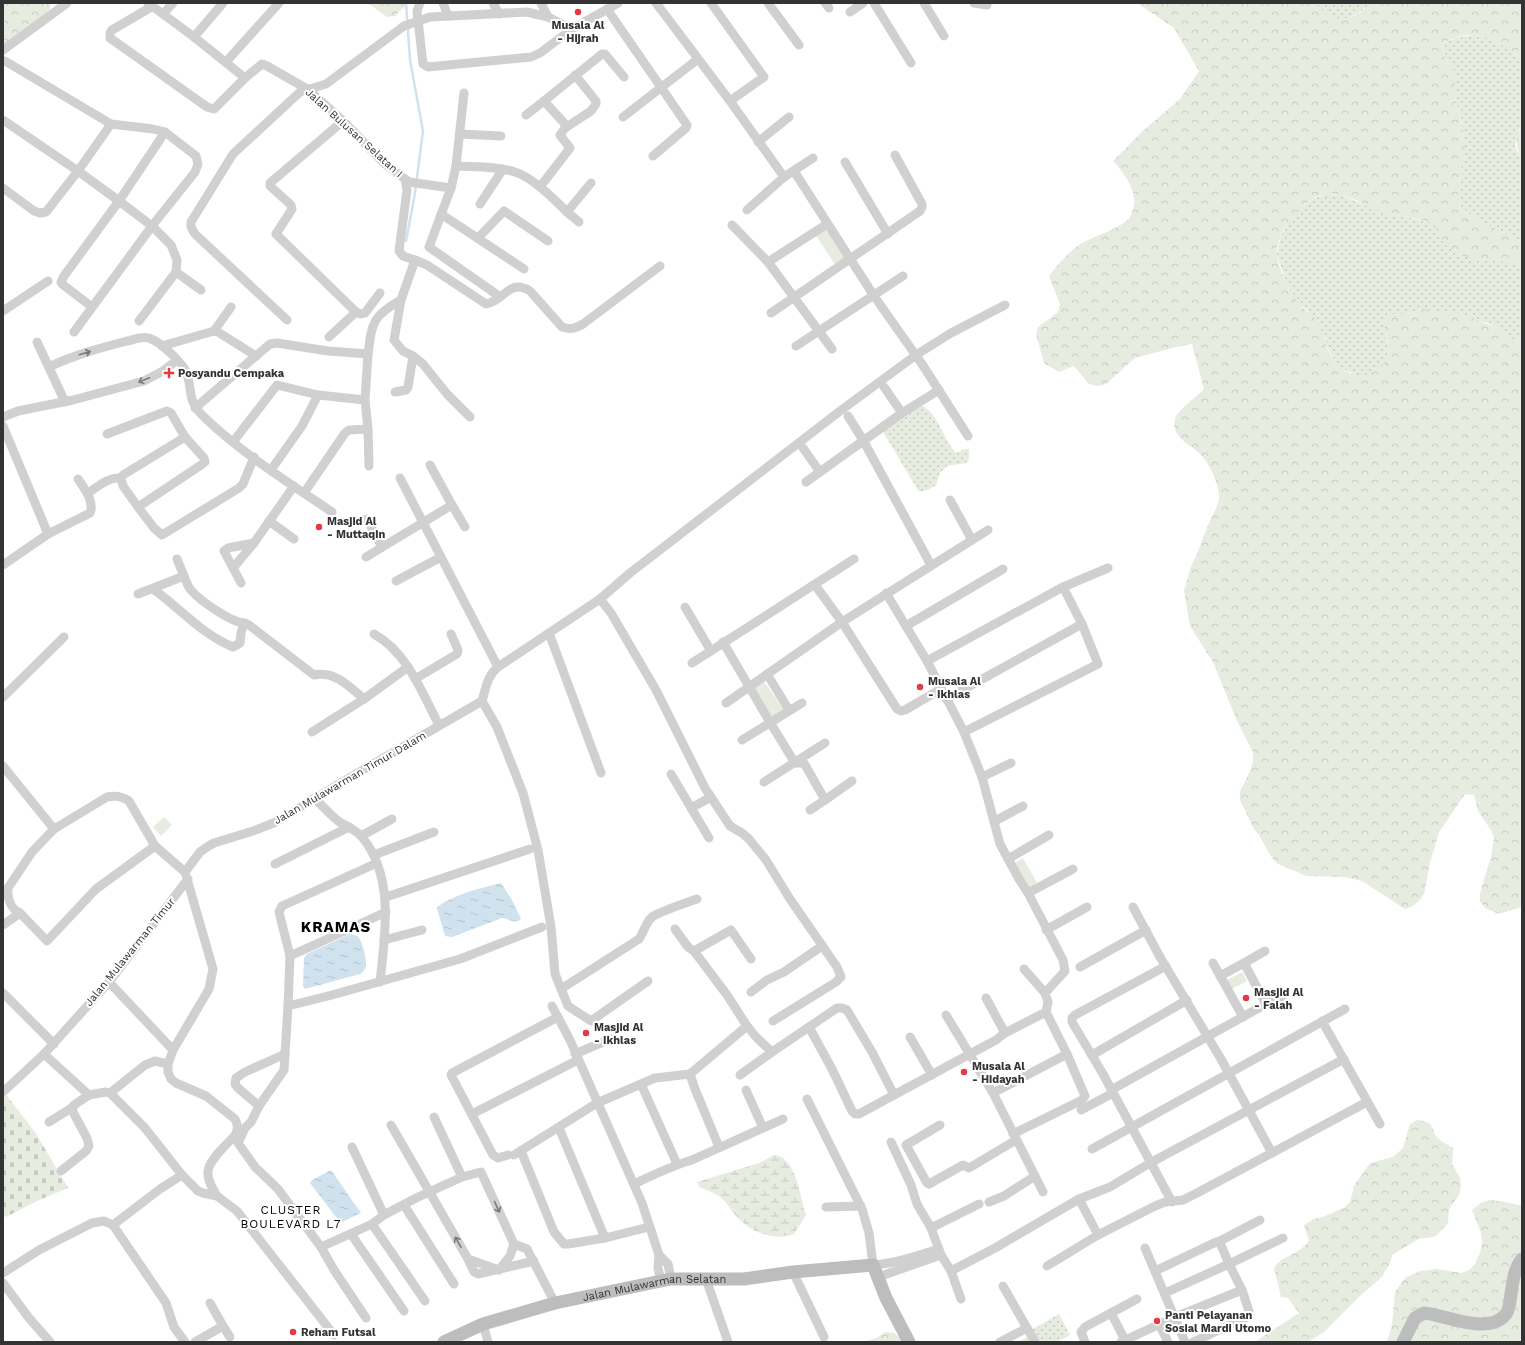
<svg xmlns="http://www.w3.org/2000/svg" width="1525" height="1345" viewBox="0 0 1525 1345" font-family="'Work Sans',sans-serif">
<defs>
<pattern id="grass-dots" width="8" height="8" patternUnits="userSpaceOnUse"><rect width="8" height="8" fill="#e6ecdf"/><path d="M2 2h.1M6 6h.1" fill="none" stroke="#c6cbc0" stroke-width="1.8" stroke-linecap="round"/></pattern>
<pattern id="forest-crowns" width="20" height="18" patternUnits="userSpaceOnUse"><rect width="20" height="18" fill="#e6ecdf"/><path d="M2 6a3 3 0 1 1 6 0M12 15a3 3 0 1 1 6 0" fill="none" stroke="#c6cbc0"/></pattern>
<pattern id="wetland-marsh" width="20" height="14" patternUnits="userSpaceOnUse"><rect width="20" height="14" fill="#e6ecdf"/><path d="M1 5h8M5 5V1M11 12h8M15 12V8" fill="none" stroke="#c6cbc0"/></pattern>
<pattern id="cemetery-stones" width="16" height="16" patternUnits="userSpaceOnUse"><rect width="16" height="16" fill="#e6ecdf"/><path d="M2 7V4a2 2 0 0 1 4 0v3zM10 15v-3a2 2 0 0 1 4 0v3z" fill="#c6cbc0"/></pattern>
<pattern id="water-ripples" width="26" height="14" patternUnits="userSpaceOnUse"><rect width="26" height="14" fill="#cfe2ee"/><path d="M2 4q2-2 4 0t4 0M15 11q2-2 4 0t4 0" fill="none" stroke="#b2c2cd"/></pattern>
</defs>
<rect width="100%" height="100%" fill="#fff"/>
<g fill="url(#grass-dots)">
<path d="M1315,3H1371C1351,21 1334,27 1315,3Z"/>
<path d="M1475,35C1493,36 1508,49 1522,59V126L1519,130L1515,146L1522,161V242L1482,222L1460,208L1458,187L1463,170L1465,152V144L1461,119L1455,96V72L1445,59L1443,43L1458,37Z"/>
<polygon points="1325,194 1341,195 1387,214 1403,216 1434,223 1446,245 1475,259 1492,258 1508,263 1522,263 1522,341 1516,340 1501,329 1485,322 1423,309 1407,314 1389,314 1386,337 1388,345 1387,361 1374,373 1366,376 1356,375 1341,368 1335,361 1327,347 1325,338 1308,310 1301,306 1295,299 1286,283 1277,255 1280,238 1288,223 1298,210 1311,200"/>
<path d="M921,405C940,415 942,438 956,453L965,449H969V459L966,463L947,466L940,473L936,485L930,489L919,492L882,430Z"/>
<polygon points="1059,1314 1070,1335 1057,1342 1018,1342 1029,1337 1028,1332"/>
</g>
<g fill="url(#forest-crowns)">
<polygon points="3,3 51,3 50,9 42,17 3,46"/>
<polygon points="365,3 408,3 395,16 387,17 372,6"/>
<path d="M1137,3H1315C1332,24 1354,23 1370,3H1522V59C1496,40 1475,25 1443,43L1445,59L1455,72V96L1461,119L1465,144V152L1463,170L1458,187L1460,208L1482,222L1522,242V263H1508L1492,258L1475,259L1458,255L1446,245L1433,223C1424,221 1414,218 1404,216C1398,215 1392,215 1386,214C1367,208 1347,191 1326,194C1312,196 1300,208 1292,218C1284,228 1276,242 1277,254C1277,267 1292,297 1301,306C1307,311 1314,316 1318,323C1321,328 1324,334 1325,340C1326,343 1326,346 1327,348C1340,376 1365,386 1386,361L1388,345L1384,321L1389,314H1407L1423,309L1461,314L1501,329L1516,340L1522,341V907L1499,914L1485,908L1480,901V893L1491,857L1494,838L1491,830L1478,811L1474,795L1465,794L1439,832L1430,863L1424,894L1420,900L1413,906L1405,909L1362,881L1345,877L1307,876L1278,864L1272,858L1259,835L1254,829L1240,800V792L1251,769L1253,761V752L1237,721L1213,662L1190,626L1184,591L1191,566L1198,552C1201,543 1204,534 1208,526C1211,517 1220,505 1219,495C1219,485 1209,463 1202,456C1193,445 1170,438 1175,419C1177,410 1197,397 1204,389L1192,344L1176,347L1135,358L1106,384L1098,386L1089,384L1074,366L1059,372L1044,363L1036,334L1038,327L1058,312L1060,304L1049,276C1059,263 1070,250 1084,242C1098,235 1115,230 1128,220C1130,218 1131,215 1132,212C1140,194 1125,174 1113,161L1145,129L1180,99L1199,71L1174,28Z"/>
<path d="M1522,126V161C1517,149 1513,138 1522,126Z"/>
<path d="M1417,1120C1438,1122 1428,1129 1439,1139C1443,1143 1449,1145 1453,1148L1452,1164L1460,1178L1461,1186L1459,1195L1449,1209L1448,1223L1437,1235L1429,1238H1420L1392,1255L1390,1263L1382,1277L1361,1295L1324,1332L1308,1342H1255L1299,1313L1288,1298L1281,1297L1274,1268C1283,1254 1301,1255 1309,1240L1304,1225L1314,1219L1323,1217L1345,1207L1350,1202L1354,1186L1370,1163L1393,1157L1403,1148L1410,1124Z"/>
<polygon points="1490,1200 1506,1202 1522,1206 1522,1342 1387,1342 1392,1325 1395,1292 1405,1278 1420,1271 1437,1269 1461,1273 1469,1270 1475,1264 1481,1250 1482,1241 1481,1233 1472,1210 1482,1202"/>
<polygon points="886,1332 894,1333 905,1342 863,1342 876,1338"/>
</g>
<path fill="url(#wetland-marsh)" d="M774,1155C797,1157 800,1198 806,1215L794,1234C774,1241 752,1233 737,1217C731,1211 728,1203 721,1198C715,1192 706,1190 699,1187L697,1182L759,1163Z"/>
<polygon fill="url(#cemetery-stones)" points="6,1095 35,1132 68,1188 37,1201 6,1217 3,1214 3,1097"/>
<g fill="#e6ecdf">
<polygon points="827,226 848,258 836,266 815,234"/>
<polygon points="763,680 784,710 773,718 752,688"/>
<polygon points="164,817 172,825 161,836 153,827"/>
<polygon points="1023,858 1037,883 1028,888 1014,863"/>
<polygon points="1242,972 1247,981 1232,989 1227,980"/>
</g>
<g fill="url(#water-ripples)">
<path d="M501,883L512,900L521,919C514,925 509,918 502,918L452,937L445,936L438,912L437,908C446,897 487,886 501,883Z"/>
<path d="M350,934C352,935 355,935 357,936C362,939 367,960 366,966C365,970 363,972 360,974L305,989L303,986L304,958L307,954Z"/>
<polygon points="331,1170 361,1213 342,1222 336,1217 310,1183 312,1180"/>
</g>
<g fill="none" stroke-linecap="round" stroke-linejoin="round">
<polyline stroke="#cfe2ee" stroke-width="2.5" points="406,241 415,193 423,131 410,60 406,3"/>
<g stroke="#d0d0d0" stroke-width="9">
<path d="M148,3L194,37L245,78L262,64L267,66L309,90L343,121L385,164L409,182L451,188L456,166C475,167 497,166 515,172C532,177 554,199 567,212L591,183"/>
<polyline points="420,3 417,11 423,64 428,67 531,57 540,53 572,29"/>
<polyline points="443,3 448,16"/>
<polyline points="493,3 499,14"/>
<polyline points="541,3 548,17"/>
<polyline points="656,3 730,101 784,177"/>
<polyline points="711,3 764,77 730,101"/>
<polyline points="768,3 799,45"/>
<polyline points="825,3 829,8"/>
<polyline points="874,3 911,63"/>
<polyline points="924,3 944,36"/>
<polyline points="974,3 987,5"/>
<polyline points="153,6 112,30 110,33 110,38 207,107 214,109 245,78"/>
<polyline points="607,9 687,125 686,128 653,156"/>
<polyline points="850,12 863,3"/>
<polyline points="163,14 173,3"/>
<polyline points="194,37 223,3"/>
<polyline points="3,50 67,3"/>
<polyline points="5,61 111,124 153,129 165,132 196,156 198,164 195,172 152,226 74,332"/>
<polyline points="226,62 279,3"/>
<polyline points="544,101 602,54 605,54 624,77"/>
<polyline points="526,115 544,101 565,124 565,128 560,135 570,148 540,187"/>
<polyline points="623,117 698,59"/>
<polyline points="3,120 78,171 119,201 152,226 171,245 177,260 176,272 139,321"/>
<polyline points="343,121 270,183 270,186 291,205 292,209 276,234 356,312 361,314 365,313 380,293"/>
<polyline points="565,128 591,111 596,104 596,101 575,75"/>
<polyline points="460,134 501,136"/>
<polyline points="758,142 789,117"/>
<polyline points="845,162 888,234"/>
<polyline points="456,166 464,93"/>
<polyline points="794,171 874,296 922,364 968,436"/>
<polyline points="405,179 407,190 399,251 403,256 415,260 401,300 394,340 403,351 413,356 423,364 447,394 470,417"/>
<polyline points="3,188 34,211 40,213 46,212 78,171 111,124"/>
<polyline points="451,188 429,247 496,294"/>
<polyline points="480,204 503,169"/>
<polyline points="747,210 784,177 813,158"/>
<polyline points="567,212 579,222"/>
<polyline points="441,214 524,269"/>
<polyline points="732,225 768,262 832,349"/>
<polyline points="478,238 504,211 548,241"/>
<path d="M415,260L427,265L486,304C505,301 508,278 530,291L562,327C571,330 576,328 583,324L660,266"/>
<polyline points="768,262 827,224"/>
<polyline points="176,272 201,290"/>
<polyline points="92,307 62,284 61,282 64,276 119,201 165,132"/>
<polyline points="3,311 48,281"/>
<polyline points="771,313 920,211 922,207 922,204 895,155"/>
<polyline points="287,320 195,234 191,227 191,222 233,154 300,92 326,84 404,26 430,17 527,12 548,17 572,29 618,3"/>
<polyline points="214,331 231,307"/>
<polyline points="329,337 356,312"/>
<polyline points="37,342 65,402"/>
<polyline points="162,346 214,331 218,332 256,356"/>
<polyline points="796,346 903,276"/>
<path d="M49,367C74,355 100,348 127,341C133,340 142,336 148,338C159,340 184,364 187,374C193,394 187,401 205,418C243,454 289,483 332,512"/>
<polyline points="884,387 902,413"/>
<polyline points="395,392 406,390 408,387 413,356"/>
<polyline points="318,395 365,400"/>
<path d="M195,408L270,344L277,343L328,351L368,354C372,323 372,316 401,300"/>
<polyline points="848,416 863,440 931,565"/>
<polyline points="3,417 18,411 73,400 144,381 163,371 177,360"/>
<polyline points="3,426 48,534"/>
<polyline points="368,429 369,466"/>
<polyline points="107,434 167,411 171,413 185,437 204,458 205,462 201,465 138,507 154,528 162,535 239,488 243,484 254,457"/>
<polyline points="233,442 277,385 318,395 302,426 271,470"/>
<polyline points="803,448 820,472"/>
<polyline points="400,478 498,667"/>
<polyline points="806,482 902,413 939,390"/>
<path d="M88,493C99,486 108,477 121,478"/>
<polyline points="304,493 345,433 349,430 368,429 365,400 368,354"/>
<polyline points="950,500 972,540"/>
<polyline points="452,505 465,527"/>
<polyline points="138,507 123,486 121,478 123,475 185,437"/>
<polyline points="367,519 382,547"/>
<polyline points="269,521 294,539"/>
<polyline points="366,557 452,505 430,465"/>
<polyline points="177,559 184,576"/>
<path d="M3,565L48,534L90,513C95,502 84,488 78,479"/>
<polyline points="233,568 254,543 294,486"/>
<polyline points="396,581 441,557"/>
<polyline points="241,583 224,551 228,548 254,543"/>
<polyline points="815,585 842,622 897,709 901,711 905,710 941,689"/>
<path d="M153,589C180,608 201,634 233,647L240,643L241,633L244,623L249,625L314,675C335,671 349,686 364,699L408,667"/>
<path d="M138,594L184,576C186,581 188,587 191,590C200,601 231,622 244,623"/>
<polyline points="600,599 611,613 656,690 705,788 730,826 742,833 749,839 766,860 790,899 837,967 841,977 836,982 773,1021"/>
<polyline points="685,607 711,651"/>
<polyline points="906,626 1003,569"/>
<polyline points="549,633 601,773"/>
<path d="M374,634C408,653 422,693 439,725"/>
<polyline points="723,642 768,719 795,763 804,763 825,800 852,781"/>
<polyline points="927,661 1063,587 1108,568"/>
<polyline points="692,663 854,559"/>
<polyline points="767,674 789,710"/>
<polyline points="415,679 457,654 458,650 451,634"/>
<polyline points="3,697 64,637"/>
<polyline points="946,699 1082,624"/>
<polyline points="726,703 842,622 988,530"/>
<polyline points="312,732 364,699"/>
<polyline points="964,732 1098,664 1082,624 1063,587"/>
<polyline points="742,740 802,703"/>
<polyline points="3,766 54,829"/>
<polyline points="671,774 709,838"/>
<polyline points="982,777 1011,763"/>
<polyline points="764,782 825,743"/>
<path d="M314,798C322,805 329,814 337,820C344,826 356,829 362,837C395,877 385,935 380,982"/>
<polyline points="691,808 711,797"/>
<polyline points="810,810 825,800"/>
<polyline points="995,821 1023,806"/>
<polyline points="361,836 392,819"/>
<path d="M155,846L96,889L47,941L20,913C10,909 7,897 8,888L32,852L54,829L107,797C116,795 122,796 129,801L155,846L185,872"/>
<polyline points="374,855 434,832"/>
<polyline points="1008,859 1049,835"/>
<polyline points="275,864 349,827"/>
<polyline points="1028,893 1073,869"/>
<polyline points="386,897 530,849"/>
<polyline points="1133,907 1160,957 1221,1059 1272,1153"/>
<polyline points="3,925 20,913"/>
<polyline points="675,929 688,947 694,951"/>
<polyline points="1046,930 1087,907"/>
<polyline points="384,940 422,930"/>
<polyline points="290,956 279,912 282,906 377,863"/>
<polyline points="751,959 731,930 694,951 727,995 747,1026 756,1037 772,1052 837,1008 842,1008 847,1010 872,1052 894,1095 996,1040 1005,1033 1046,1012 1048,1002 1045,993 1065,971 1063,960 1028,893 1019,879 1000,844 982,777 964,732 927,661 886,593"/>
<polyline points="1213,963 1243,1017"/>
<polyline points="1244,963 1265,951"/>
<polyline points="1166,966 1075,1015 1072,1018 1072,1022 1103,1074 1172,1202"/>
<polyline points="1080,967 1146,930"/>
<polyline points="1024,969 1045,993"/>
<path d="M648,981L591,1021L568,1006L555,974L551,927L538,850L523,793L497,727L482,701C486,688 487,676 498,667L600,599L630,573L840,411L916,355L951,333L1005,305"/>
<polyline points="109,982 173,1050"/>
<path d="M561,989L639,939C644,932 646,922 652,917C661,911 686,903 697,899"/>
<polyline points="751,992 767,980 784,972 822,946"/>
<polyline points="3,993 54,1044"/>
<polyline points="986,998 1005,1033"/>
<polyline points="1266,1004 1283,996"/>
<polyline points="288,1006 290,956 386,912"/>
<polyline points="552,1006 570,1040 642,1203 659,1255 658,1268 661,1281"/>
<polyline points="946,1015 993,1093 1035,1176 1004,1196 989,1202"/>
<polyline points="1322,1021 1380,1124"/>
<polyline points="809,1027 832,1069 852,1111 855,1114 859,1114 894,1095"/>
<polyline points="910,1037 932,1075"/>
<polyline points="44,1054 89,1095 106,1092 110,1093 145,1128 182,1175 160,1189 113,1225"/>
<polyline points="575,1054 610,1039"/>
<polyline points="1092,1055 1187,1000"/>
<polyline points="690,1074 695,1089 719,1147"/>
<polyline points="740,1075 772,1052"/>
<polyline points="641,1084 677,1164"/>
<polyline points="746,1090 763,1128"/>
<polyline points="1111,1090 1266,1004 1244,963 1220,976"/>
<polyline points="3,1092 44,1054 109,982 188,879"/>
<polyline points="110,1093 145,1065 155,1061 168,1064"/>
<polyline points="993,1093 1067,1054"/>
<path d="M807,1099L862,1209L869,1233L873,1265C896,1263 917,1256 939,1249"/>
<polyline points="259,1106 238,1088 235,1084 236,1078 245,1072 285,1054"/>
<polyline points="1081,1110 1113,1093"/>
<polyline points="472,1114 578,1060"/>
<polyline points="434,1117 462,1177"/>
<polyline points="49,1122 73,1107"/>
<polyline points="391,1125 468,1259 499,1270"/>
<polyline points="940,1125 906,1145 927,1183 929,1184 963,1165 969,1168 1016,1140"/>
<polyline points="559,1128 605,1238"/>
<polyline points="1013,1134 1082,1100 1085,1096 1067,1054 1046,1012"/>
<polyline points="891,1142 911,1185 917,1204 931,1228 941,1255 951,1271 995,1248 1079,1199 1110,1187 1150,1163 1344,1059"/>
<polyline points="352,1147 384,1215"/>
<polyline points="1092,1149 1345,1009"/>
<polyline points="521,1151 554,1232 564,1244 568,1244 605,1238 649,1227"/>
<polyline points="508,1155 498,1158 493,1155 451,1075 452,1073 558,1017"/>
<polyline points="514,1155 597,1103 655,1078 690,1074 747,1026"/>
<polyline points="61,1171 86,1151 89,1146 87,1138 72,1110 74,1105 89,1095"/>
<polyline points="182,1175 198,1191 203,1193 217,1196 237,1211 334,1335"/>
<polyline points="1035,1176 1043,1192"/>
<path d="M634,1184C653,1175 671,1166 692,1160L783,1119"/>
<path d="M217,1196C213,1189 207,1180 208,1172C208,1160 228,1144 236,1134C238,1128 238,1125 235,1119L206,1096L176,1083L171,1079L168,1072V1064L173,1050L209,989L213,969L185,872L200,852L207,847L214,843L253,831L276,822L337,785L482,701"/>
<polyline points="1079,1199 1098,1235"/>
<polyline points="404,1205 454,1284"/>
<polyline points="826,1207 861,1206"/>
<polyline points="372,1224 425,1301"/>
<polyline points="113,1225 166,1303 174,1327 185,1342"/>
<polyline points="931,1228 979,1204"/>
<polyline points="351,1234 404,1311"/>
<polyline points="1218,1242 1260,1220"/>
<polyline points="514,1244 527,1249 555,1303"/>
<polyline points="321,1247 372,1224 384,1215 416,1198 462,1177 481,1172 514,1244 510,1256 499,1270"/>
<polyline points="1145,1248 1185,1342"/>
<polyline points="659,1255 668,1264 671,1279"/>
<polyline points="468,1259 474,1272 478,1274 534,1261"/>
<polyline points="1047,1266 1098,1235 1155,1206 1165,1202 1183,1200 1197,1193 1367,1102"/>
<polyline points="951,1271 961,1299"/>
<polyline points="1155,1271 1216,1242 1218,1242 1221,1245 1229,1264 1283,1238"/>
<polyline points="793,1272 824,1337"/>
<polyline points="3,1273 39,1250 92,1223 104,1221 113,1225"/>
<polyline points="878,1277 941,1255"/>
<polyline points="706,1279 728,1342"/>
<polyline points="3,1283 29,1318 50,1342"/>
<polyline points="1003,1286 1035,1342"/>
<polyline points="1111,1313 1125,1340"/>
<polyline points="366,1318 334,1270 321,1247 278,1189 255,1167 238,1143 245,1128 251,1122 259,1106 284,1070 288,1006 332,995 460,959 542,927"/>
<polyline points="483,1324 488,1342"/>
<polyline points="1159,1324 1168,1342"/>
<polyline points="223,1326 230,1337"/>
<polyline points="195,1342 223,1326 210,1303"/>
<polyline points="1000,1342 1027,1328"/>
<polyline points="1085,1342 1081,1332 1085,1327 1137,1299"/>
<polyline points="1121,1342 1175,1317 1242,1290 1229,1264 1165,1293"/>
<polyline points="1193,1342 1247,1317 1249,1311 1242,1290"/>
</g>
<g stroke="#bdbdbd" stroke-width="13">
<path id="s1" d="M444,1342L483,1324L555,1303L661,1281L671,1279H744L793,1272L873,1265L886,1298L909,1342"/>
<path d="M1403,1342L1415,1318L1424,1313C1446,1315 1489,1336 1506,1314C1510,1309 1510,1300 1511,1294C1513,1282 1514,1268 1522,1259"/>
</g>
</g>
<defs><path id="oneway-shaft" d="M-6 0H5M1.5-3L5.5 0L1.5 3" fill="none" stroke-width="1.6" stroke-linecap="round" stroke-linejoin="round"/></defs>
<g stroke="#7a7a7a">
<use href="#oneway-shaft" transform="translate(85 353) rotate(-16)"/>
<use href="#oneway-shaft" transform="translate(144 380) rotate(158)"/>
<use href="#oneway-shaft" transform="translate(497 1207) rotate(66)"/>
<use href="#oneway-shaft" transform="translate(458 1242) rotate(-120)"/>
</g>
<g fill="#e63946" stroke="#fff" stroke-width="1.5">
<circle cx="578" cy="12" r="4"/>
<path d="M167 367h4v4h4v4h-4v4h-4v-4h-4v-4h4z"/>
<circle cx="319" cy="527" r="4"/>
<circle cx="920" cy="687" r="4"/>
<circle cx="1246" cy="998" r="4"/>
<circle cx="586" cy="1033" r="4"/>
<circle cx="964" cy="1072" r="4"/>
<circle cx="1157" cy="1321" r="4"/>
<circle cx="293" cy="1332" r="4"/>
</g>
<g text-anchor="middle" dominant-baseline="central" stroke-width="4" stroke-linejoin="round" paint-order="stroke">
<g font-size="11" font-weight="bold" fill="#333" stroke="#fff" text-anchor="start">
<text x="578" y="25" text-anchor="middle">Musala Al<tspan x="578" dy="13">- Hijrah</tspan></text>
<text x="178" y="373">Posyandu Cempaka</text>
<text x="327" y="521">Masjid Al<tspan x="327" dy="13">- Muttaqin</tspan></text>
<text x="928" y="681">Musala Al<tspan x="928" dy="13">- Ikhlas</tspan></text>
<text x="1254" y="992">Masjid Al<tspan x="1254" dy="13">- Falah</tspan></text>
<text x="594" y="1027">Masjid Al<tspan x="594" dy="13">- Ikhlas</tspan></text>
<text x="972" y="1066">Musala Al<tspan x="972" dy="13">- Hidayah</tspan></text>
<text x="1165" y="1315">Panti Pelayanan<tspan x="1165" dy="13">Sosial Mardi Utomo</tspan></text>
<text x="301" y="1332">Reham Futsal</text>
</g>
<g font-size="11" fill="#333" stroke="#fff">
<text transform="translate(354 133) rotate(42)">Jalan Bulusan Selatan I</text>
<text transform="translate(350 778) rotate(-30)">Jalan Mulawarman Timur Dalam</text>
<text transform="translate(130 952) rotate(-51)">Jalan Mulawarman Timur</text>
<text stroke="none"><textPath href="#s1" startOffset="219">Jalan Mulawarman Selatan</textPath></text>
</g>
<g font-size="12" letter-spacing="1" fill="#000" stroke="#fff">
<text x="291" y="1210">CLUSTER<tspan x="291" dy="14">BOULEVARD L7</tspan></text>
</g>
<g font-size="15" font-weight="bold" letter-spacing="1" fill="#000" stroke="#fff">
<text x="336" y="927">KRAMAS</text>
</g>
</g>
<rect width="1525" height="1345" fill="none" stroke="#333333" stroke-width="8"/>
</svg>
